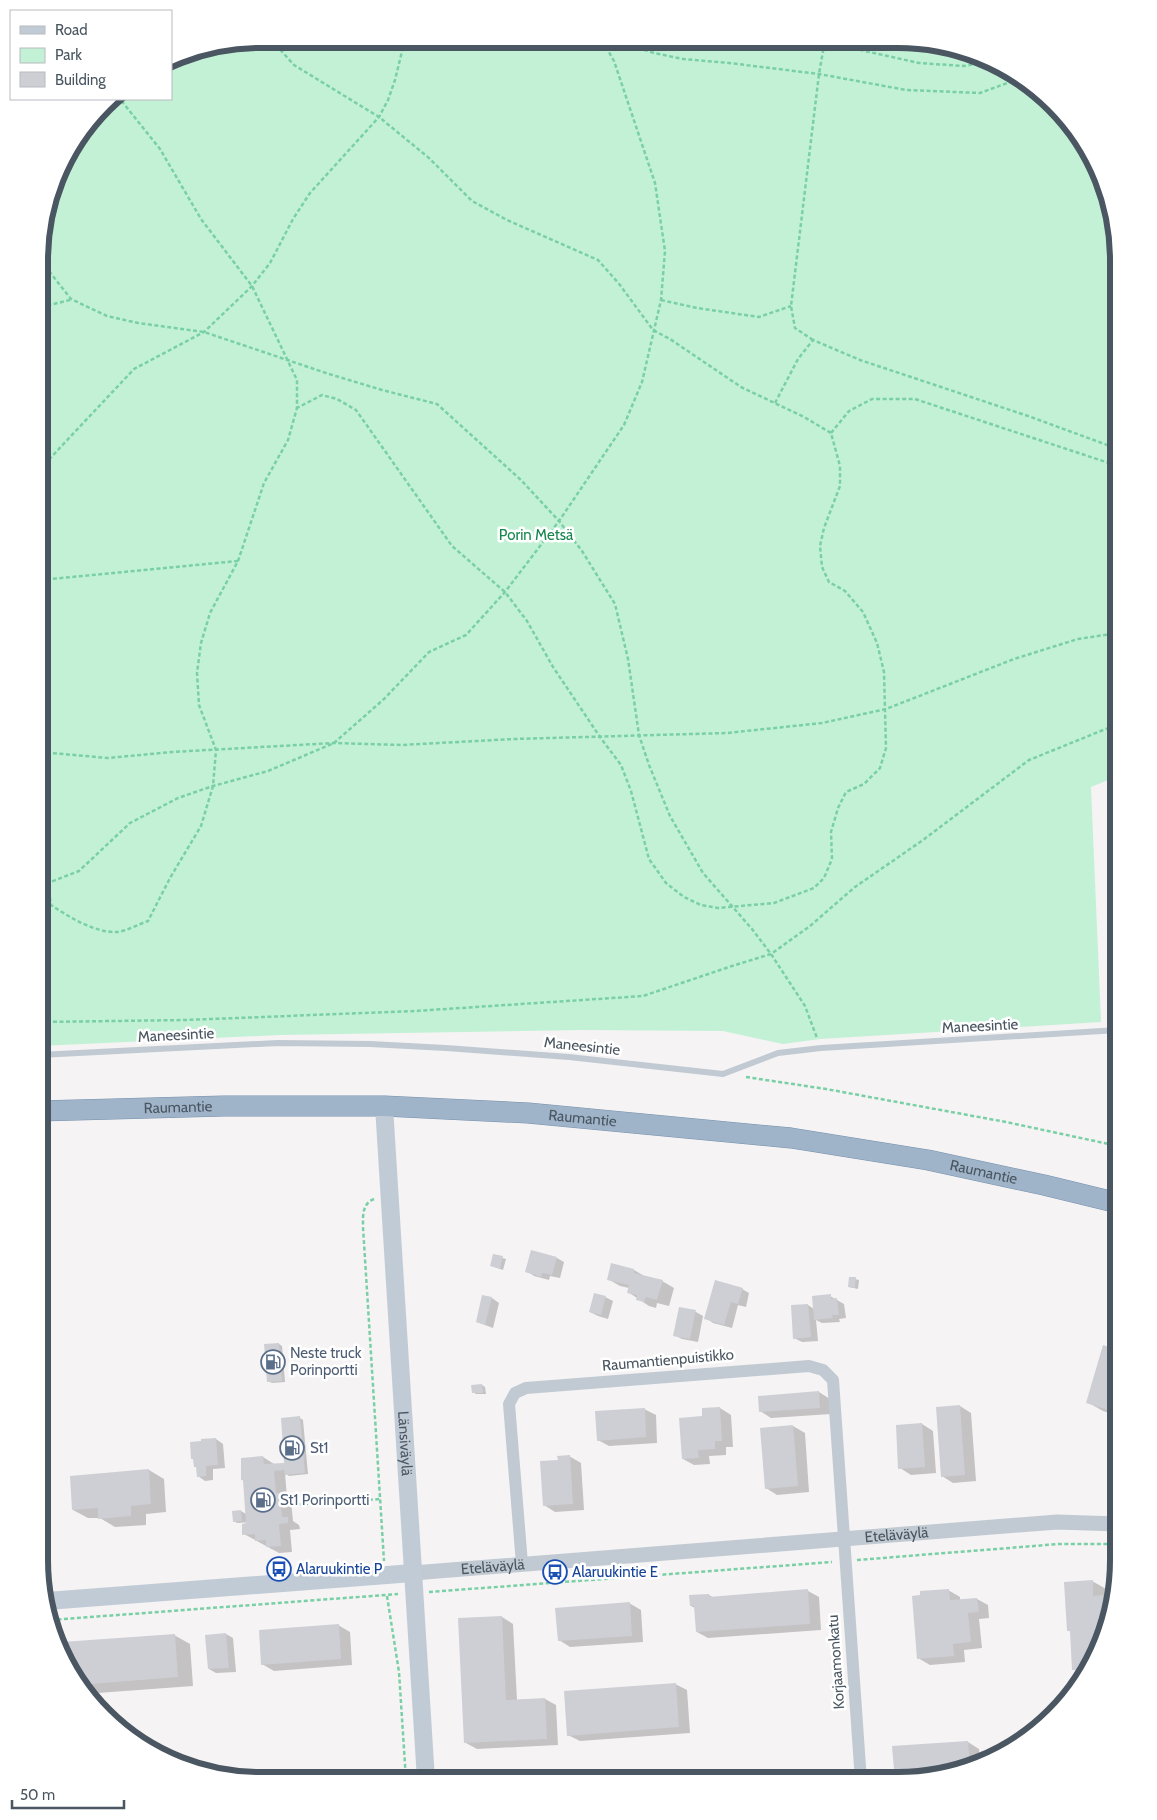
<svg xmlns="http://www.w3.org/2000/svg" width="1157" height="1820" viewBox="0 0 1157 1820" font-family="Cabin,sans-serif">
<rect width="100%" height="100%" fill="#f5f3f3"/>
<polygon fill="#c3f1d5" points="260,39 926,41 981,55 1031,84 1072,125 1101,175 1118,260 1118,776 1091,787 1101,1022 820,1039 783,1044 723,1031 581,1030 279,1035 39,1046 41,231 62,162 110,99 171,99 171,58 176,55"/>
<g fill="#0003">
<polygon points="494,1256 506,1259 503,1270 495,1267"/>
<polygon points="557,1258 564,1262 560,1278 550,1276 549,1280 534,1276 527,1271"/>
<polygon points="634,1270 646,1277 662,1281 674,1288 669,1306 657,1303 656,1308 649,1306 628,1292 629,1288 620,1286 608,1279"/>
<polygon points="850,1278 859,1280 858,1289 849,1287"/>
<polygon points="742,1289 749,1293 746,1307 738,1305 732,1328 713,1323 706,1318"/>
<polygon points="483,1296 492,1298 499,1303 493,1328 477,1322"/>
<polygon points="830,1296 844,1304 846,1318 839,1319 840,1322 822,1323 816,1320 818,1341 802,1342 794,1338 792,1306 808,1305 814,1309"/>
<polygon points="605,1297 613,1301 608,1319 598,1316 590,1312"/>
<polygon points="680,1308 696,1312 703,1316 698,1342 682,1339 674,1335"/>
<polygon points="279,1344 282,1346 285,1382 272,1383 268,1381"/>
<polygon points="1118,1351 1118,1416 1103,1411 1087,1402"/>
<polygon points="482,1385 485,1387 486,1394 476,1394 473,1392"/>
<polygon points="819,1392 830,1399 831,1414 771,1418 760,1411"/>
<polygon points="960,1406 971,1413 976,1481 953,1483 942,1476"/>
<polygon points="720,1408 731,1415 733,1447 726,1447 726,1455 709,1456 710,1464 694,1465 683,1459 704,1417"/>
<polygon points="644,1409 656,1415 657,1443 609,1446 598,1440"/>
<polygon points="300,1418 303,1420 308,1474 289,1476 285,1473 287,1498 291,1501 293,1521 299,1525 300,1529 290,1530 292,1552 279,1553 244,1534 251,1522 237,1523 234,1521 241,1511 246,1514 244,1481 242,1480 263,1457 274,1464 285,1464 282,1419"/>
<polygon points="922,1424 933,1431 936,1473 911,1475 900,1468"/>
<polygon points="793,1426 805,1433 809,1492 777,1495 766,1488 761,1429"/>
<polygon points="216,1439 223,1444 225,1468 213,1469 213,1480 205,1481 198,1476"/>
<polygon points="569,1456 581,1463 584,1510 555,1512 544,1505 559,1462"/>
<polygon points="149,1470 164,1479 166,1512 146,1514 146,1525 115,1527 100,1518 88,1518 73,1510"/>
<polygon points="1092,1581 1108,1590 1108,1600 1112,1602 1106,1631 1079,1682 1079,1672 1073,1669 1071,1632 1068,1630"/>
<polygon points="948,1590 960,1597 960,1600 977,1599 988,1605 989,1618 979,1619 982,1648 964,1650 965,1662 930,1665 918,1658"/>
<polygon points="808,1591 819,1597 821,1630 708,1638 697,1632 695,1608 691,1606 709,1595 714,1598"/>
<polygon points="629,1603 641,1610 643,1642 570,1647 559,1640"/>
<polygon points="502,1617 513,1624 517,1700 545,1699 556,1705 558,1745 477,1749 466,1743"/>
<polygon points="338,1625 350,1632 352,1665 274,1671 262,1664"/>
<polygon points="226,1634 233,1638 236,1672 216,1673 209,1669 207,1636"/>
<polygon points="174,1635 190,1644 193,1686 84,1694 64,1660"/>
<polygon points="675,1684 687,1690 690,1733 580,1741 568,1735"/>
<polygon points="968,1742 979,1749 980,1765 896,1781 894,1748"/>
</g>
<g fill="#cdcfd5">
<polygon points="531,1250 557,1257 552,1275 542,1273 541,1277 525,1272"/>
<polygon points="493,1254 503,1256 500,1269 490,1266"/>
<polygon points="611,1263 634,1269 634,1273 663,1280 657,1300 646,1297 644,1302 636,1300 637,1295 627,1293 629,1285 607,1280"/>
<polygon points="849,1277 856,1277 855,1288 848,1287"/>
<polygon points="715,1280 743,1288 738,1304 731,1302 724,1325 704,1319"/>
<polygon points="594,1293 606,1296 601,1315 589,1312"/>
<polygon points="831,1294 831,1299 837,1298 839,1315 832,1315 833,1318 814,1320 812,1296"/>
<polygon points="482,1295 492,1297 485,1325 476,1322"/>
<polygon points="808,1304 811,1337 793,1339 791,1305"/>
<polygon points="679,1307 696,1310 690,1339 673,1336"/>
<polygon points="279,1343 282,1381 267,1382 264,1344"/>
<polygon points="1103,1345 1118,1350 1118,1413 1086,1403"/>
<polygon points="482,1384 483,1393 472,1393 471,1385"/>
<polygon points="819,1391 820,1408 759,1412 758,1396"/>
<polygon points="960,1405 965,1475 941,1477 936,1407"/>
<polygon points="720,1407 722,1441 715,1441 715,1449 698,1450 699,1458 682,1459 679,1418 702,1416 702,1408"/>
<polygon points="645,1408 646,1437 597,1441 595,1411"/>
<polygon points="300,1416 305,1473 285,1475 284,1470 274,1471 276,1493 280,1493 282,1517 288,1517 288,1523 279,1524 281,1546 266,1547 266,1540 255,1541 255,1534 242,1535 242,1524 246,1523 243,1480 241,1480 241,1458 263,1456 264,1464 284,1463 281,1418"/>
<polygon points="922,1423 925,1467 898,1469 896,1425"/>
<polygon points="793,1425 798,1486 765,1489 760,1428"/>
<polygon points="216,1438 218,1465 206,1466 206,1476 197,1477 196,1467 194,1467 193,1459 191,1459 190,1442 201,1441 201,1439"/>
<polygon points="570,1455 573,1504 543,1506 540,1461 558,1460 557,1456"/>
<polygon points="149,1469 151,1504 131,1506 131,1516 98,1519 98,1508 72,1510 70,1476"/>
<polygon points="241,1510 242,1521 233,1522 232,1511"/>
<polygon points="1093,1580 1093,1596 1103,1595 1104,1619 1098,1619 1098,1631 1107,1630 1078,1684 1077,1670 1072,1670 1070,1631 1067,1631 1064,1582"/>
<polygon points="808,1589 810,1624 696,1632 694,1606 690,1606 689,1595 709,1594 709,1597"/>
<polygon points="949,1589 950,1600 977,1598 979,1612 968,1613 971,1642 953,1644 954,1656 917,1659 912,1596 920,1595 920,1591"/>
<polygon points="630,1602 632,1636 558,1641 555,1608"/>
<polygon points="502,1616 506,1700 545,1698 547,1739 464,1743 458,1618"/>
<polygon points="339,1624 341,1659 261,1665 259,1630"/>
<polygon points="226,1633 229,1668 208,1669 205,1635"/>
<polygon points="175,1634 178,1677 79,1685 63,1658 62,1642"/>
<polygon points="676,1683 679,1727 567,1736 564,1691"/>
<polygon points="968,1741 970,1767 895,1781 892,1746"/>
<polygon points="373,1774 374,1780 342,1780 342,1776"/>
</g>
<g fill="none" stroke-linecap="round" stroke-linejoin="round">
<g stroke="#7690ad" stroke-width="21">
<g id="trunk">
<path id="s3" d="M39,1111L224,1106H384L528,1113L791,1138L928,1160L1044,1185L1118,1203"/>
</g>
</g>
<g stroke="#7ad0a6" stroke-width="2.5" stroke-dasharray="4 2.5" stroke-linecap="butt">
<polyline points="273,39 276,45 294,65 379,117 429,158 472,201 507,220 598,260 620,285 653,330 670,339 741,387 804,417 831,433 840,466 840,486 824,528 820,546 822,567 829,582 845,591 863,612 877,643 884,672 886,748 880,768 864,784 846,792 838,808 831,832 832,859 824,878 814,888 774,903 718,908 701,905 684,897 666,883 649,859 631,791 621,765 600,737 553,667 527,621 505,592 452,546 356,410 337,399 322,395 297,408"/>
<polyline points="613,40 654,53 683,59 729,63 819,74 906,90 980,93 1021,78"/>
<polyline points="743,40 824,48 856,49 919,63 964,66 991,61"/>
<polyline points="41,261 71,299 107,316 138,323 204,332 329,374 382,390 437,404 521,480 559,521 582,551 615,604 628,659 639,735 649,765 670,816 703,873 752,929 771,954 805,1006 817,1038"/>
<polyline points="661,300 697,308 759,317 791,306"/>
<polyline points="41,307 70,300"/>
<polyline points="813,340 795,328 791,306 819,74 825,40"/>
<polyline points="775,403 798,359 813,340 860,360 1031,417 1118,449"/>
<polyline points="831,433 849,411 872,399 915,399 1118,466"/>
<polyline points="40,469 134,369 204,332 252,286 270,263 293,219 310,193 379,117 388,100 395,80 405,39"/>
<polyline points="40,580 238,561"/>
<path d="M40,664L42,752L41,839L51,905C69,917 95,933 117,932C127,931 139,924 148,921L170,878L201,826L213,786L216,750L199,705L197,673L201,643L210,613L238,561L264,483L288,440L297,408V380L252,286L201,219L160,149L120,99"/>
<polyline points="40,752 108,758 172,752 334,743 401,745 514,739 727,733 822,723 886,709 1014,659 1078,639 1118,633"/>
<polyline points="40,886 79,871 130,823 178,798 213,786 268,771 334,743 384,699 429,652 466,635 505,592 559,521 624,425 642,382 661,300 665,251 655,183 614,61 602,40"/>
<polyline points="40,1022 186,1020 415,1011 643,996 732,966 771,954 810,926 855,887 923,840 1029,760 1118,724"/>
<polyline points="746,1077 826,1089 1006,1122 1118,1146"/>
<path d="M374,1199C362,1204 363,1215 363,1227L384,1561"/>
<polyline points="291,1505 381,1499"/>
<polyline points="857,1560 1059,1544 1118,1544"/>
<polyline points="429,1592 832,1562"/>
<polyline points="387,1596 399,1672 406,1780"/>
<polyline points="51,1620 398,1594"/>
</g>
<polyline stroke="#c1cad2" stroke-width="6" points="39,1055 278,1043 370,1044 446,1048 569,1057 723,1074 778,1053 821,1048 1118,1030"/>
<polyline stroke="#c1cad2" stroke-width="12" points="522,1564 509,1404 515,1393 526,1388 809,1366 823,1370 833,1380 861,1781"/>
<path stroke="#c1cad2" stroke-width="15" id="s1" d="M413,1573L1057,1522L1118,1524"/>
<g stroke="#c1cbd6" stroke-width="18">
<path id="s2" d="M384,1106L426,1780"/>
<polyline points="47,1601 413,1573"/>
</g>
<use href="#trunk" stroke="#9fb4c9" stroke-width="20"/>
</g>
<defs>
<g id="fuel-ring" transform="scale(1.25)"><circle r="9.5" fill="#fff" stroke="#5c6f8a" stroke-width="1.5"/><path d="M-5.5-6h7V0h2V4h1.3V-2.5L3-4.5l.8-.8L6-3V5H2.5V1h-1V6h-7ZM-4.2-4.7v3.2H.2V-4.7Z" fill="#5c6f8a"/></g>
<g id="bus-ring" transform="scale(1.25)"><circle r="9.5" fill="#fff" stroke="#1a4fb4" stroke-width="1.5"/><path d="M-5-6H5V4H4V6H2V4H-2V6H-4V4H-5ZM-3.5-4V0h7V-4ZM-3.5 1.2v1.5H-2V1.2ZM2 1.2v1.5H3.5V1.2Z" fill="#1a4fb4"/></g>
</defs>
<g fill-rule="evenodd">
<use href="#fuel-ring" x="273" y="1362"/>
<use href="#fuel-ring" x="292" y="1448"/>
<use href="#fuel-ring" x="263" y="1500"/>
<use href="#bus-ring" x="279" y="1569"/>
<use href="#bus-ring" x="555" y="1572"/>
</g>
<g text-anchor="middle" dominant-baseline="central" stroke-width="5" stroke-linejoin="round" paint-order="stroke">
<g font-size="15" fill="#17864f" stroke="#fff">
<text x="536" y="535">Porin Metsä</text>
</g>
<g font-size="15" fill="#4a5661" stroke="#fff">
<text transform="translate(980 1026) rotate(-3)">Maneesintie</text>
<text transform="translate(176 1035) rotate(-3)">Maneesintie</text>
<text transform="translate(582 1046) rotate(6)">Maneesintie</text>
<text stroke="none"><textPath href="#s3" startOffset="139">Raumantie</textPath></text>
<text stroke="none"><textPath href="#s3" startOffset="544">Raumantie</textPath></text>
<text stroke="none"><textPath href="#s3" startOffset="949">Raumantie</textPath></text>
<text transform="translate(668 1360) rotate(-5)">Raumantienpuistikko</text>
<text stroke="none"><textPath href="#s2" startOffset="338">Länsiväylä</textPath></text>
<text stroke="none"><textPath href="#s1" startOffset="485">Eteläväylä</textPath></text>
<text stroke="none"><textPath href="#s1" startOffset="80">Eteläväylä</textPath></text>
<text transform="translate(836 1662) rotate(-94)">Korjaamonkatu</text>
</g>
<g font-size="15" fill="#4e5e75" stroke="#fff" text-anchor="start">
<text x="290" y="1353">Neste truck<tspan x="290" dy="17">Porinportti</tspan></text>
<text x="310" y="1448">St1</text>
<text x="280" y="1500">St1 Porinportti</text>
</g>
<g font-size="15" fill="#164399" stroke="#fff" text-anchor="start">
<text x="296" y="1569">Alaruukintie P</text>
<text x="572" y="1572">Alaruukintie E</text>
</g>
</g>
<path d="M0 0H1157V1820H0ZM260 48H898A212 212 0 0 1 1110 260V1560A212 212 0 0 1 898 1772H260A212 212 0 0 1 48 1560V260A212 212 0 0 1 260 48Z" fill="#fff" fill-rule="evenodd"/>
<path fill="none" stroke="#4a5661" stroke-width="6" d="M260 48H898A212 212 0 0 1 1110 260V1560A212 212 0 0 1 898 1772H260A212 212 0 0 1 48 1560V260A212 212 0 0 1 260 48Z"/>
<rect x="10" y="10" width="162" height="90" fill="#ffffff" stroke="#b7bbc0"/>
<rect x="20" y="26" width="25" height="8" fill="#c1cbd6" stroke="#b7bbc0"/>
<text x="55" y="35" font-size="15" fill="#4a5661">Road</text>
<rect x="20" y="48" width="25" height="15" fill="#c3f1d5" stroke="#b7bbc0"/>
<text x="55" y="60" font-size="15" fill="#4a5661">Park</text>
<rect x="20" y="72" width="25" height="15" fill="#cdcfd5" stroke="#b7bbc0"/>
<text x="55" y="85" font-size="15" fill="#4a5661">Building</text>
<path d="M12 1800v8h112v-8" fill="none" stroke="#4a5661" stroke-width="2.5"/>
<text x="20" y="1800" font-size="15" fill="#4a5661" stroke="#ffffff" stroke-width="4" paint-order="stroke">50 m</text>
</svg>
